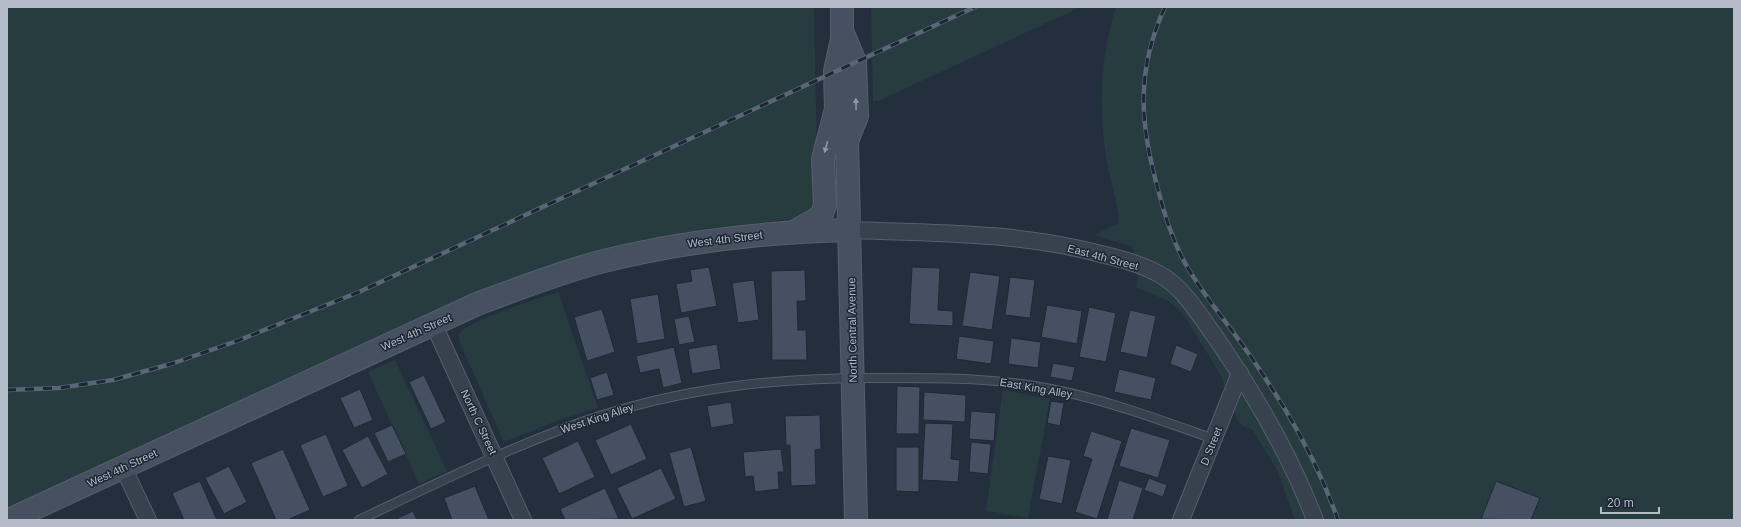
<svg xmlns="http://www.w3.org/2000/svg" width="1741" height="527" viewBox="0 0 1741 527" font-family="Helvetica,sans-serif">
<rect width="100%" height="100%" fill="#242f3e"/>
<g fill="#263c3f">
<polygon points="7,7 814,7 817,158 814,208 793,219 712,228 635,242 580,256 526,274 422,317 7,508"/>
<polygon points="871,7 1081,7 878,101 873,101"/>
<path d="M1116,7H1734V520H1295L1278,472L1252,429L1243,426L1238,421L1221,376L1183,313L1168,301L1136,287L1138,279L1132,246L1095,236L1096,234L1119,223C1118,202 1110,182 1107,161C1098,110 1100,56 1116,7Z"/>
<path d="M558,292L598,408L559,420L504,442L460,343L459,334C468,320 539,298 558,292Z"/>
<polygon points="395,360 447,471 419,484 368,372"/>
<polygon points="1003,390 1050,399 1028,518 986,511"/>
</g>
<g fill="#455162" stroke="#1f2835">
<polygon points="709,267 717,306 681,313 676,284 692,281 690,270"/>
<polygon points="912,267 940,268 938,310 953,311 953,326 909,324"/>
<polygon points="805,270 806,301 797,301 798,330 806,330 807,360 772,360 771,271"/>
<polygon points="970,272 1000,276 992,330 962,326"/>
<polygon points="1010,277 1035,280 1030,318 1005,315"/>
<polygon points="754,280 759,320 738,323 732,283"/>
<polygon points="658,294 665,339 637,344 630,299"/>
<polygon points="1047,305 1082,311 1077,344 1041,337"/>
<polygon points="1089,307 1116,313 1106,362 1079,357"/>
<polygon points="602,309 615,352 587,361 574,317"/>
<polygon points="1130,310 1156,316 1147,358 1120,352"/>
<polygon points="689,316 695,342 679,345 674,319"/>
<polygon points="959,336 994,341 991,364 956,359"/>
<polygon points="1011,338 1041,342 1038,368 1008,364"/>
<polygon points="717,344 721,369 692,374 688,349"/>
<polygon points="1176,345 1198,354 1191,372 1170,364"/>
<polygon points="674,347 682,383 663,388 659,369 640,373 636,356"/>
<polygon points="1053,363 1075,367 1072,381 1050,377"/>
<polygon points="1119,369 1156,378 1151,400 1114,392"/>
<polygon points="607,372 614,395 597,400 590,378"/>
<polygon points="424,375 446,422 431,429 409,382"/>
<polygon points="897,386 920,387 919,434 896,434"/>
<polygon points="360,389 373,420 354,428 340,398"/>
<polygon points="924,392 966,395 965,422 923,420"/>
<polygon points="1051,401 1064,403 1060,426 1047,423"/>
<polygon points="731,402 734,424 711,428 707,406"/>
<polygon points="971,411 996,413 994,441 969,439"/>
<polygon points="820,415 821,449 815,450 816,485 791,486 790,445 786,445 785,416"/>
<polygon points="925,423 953,424 951,459 960,460 958,482 922,480"/>
<polygon points="631,424 647,459 611,475 595,440"/>
<polygon points="392,425 406,454 388,462 374,433"/>
<polygon points="1131,428 1170,440 1158,478 1119,466"/>
<polygon points="1091,431 1122,441 1097,519 1075,512 1092,459 1083,456"/>
<polygon points="326,434 348,486 323,497 300,445"/>
<polygon points="368,436 388,474 362,488 342,450"/>
<polygon points="578,441 595,477 559,494 542,458"/>
<polygon points="971,442 991,444 988,474 969,472"/>
<polygon points="691,447 706,501 684,507 669,453"/>
<polygon points="896,447 919,447 919,492 896,491"/>
<polygon points="283,449 310,510 287,520 276,520 251,463"/>
<polygon points="781,449 784,472 778,472 779,489 755,492 753,476 745,477 743,452"/>
<polygon points="1048,456 1071,460 1062,504 1039,499"/>
<polygon points="229,466 247,502 224,514 205,478"/>
<polygon points="661,468 676,499 632,519 617,488"/>
<polygon points="1149,478 1167,485 1163,497 1144,490"/>
<polygon points="1119,480 1143,488 1133,520 1107,520"/>
<polygon points="200,481 217,520 184,520 172,493"/>
<polygon points="1496,481 1540,498 1531,520 1481,519"/>
<polygon points="475,486 489,520 452,520 444,498"/>
<polygon points="605,488 619,519 565,520 560,509"/>
<polygon points="413,511 417,520 399,520 398,518"/>
</g>
<g fill="none" stroke-linecap="round" stroke-linejoin="round">
<g stroke="#565f6c" stroke-width="10">
<path id="lane" d="M359,520C431,486 504,450 579,423C683,386 783,377 891,378C945,378 999,378 1051,389C1107,400 1160,420 1214,439"/>
</g>
<g stroke="#565f6c" stroke-width="18">
<g id="street">
<path d="M849,230C934,233 1019,232 1101,254C1121,259 1141,264 1159,274C1183,287 1198,313 1214,335C1254,393 1290,454 1315,520"/>
<polyline points="434,325 523,520"/>
<polyline points="123,467 148,520"/>
<polyline points="1181,520 1240,373"/>
</g>
</g>
<g stroke="#565f6c" stroke-width="24">
<g id="secondary">
<polyline points="842,7 842,39 835,71 836,109 847,141 856,520"/>
<polyline points="843,33 855,62 857,116 847,141"/>
<polyline points="795,231 817,219 822,214 825,205 823,159 836,109"/>
<path d="M9,520L477,304C518,289 558,273 600,262C683,241 764,232 849,230"/>
</g>
</g>
<use href="#lane" stroke="#38414e" stroke-width="8"/>
<use href="#street" stroke="#38414e" stroke-width="16"/>
<use href="#secondary" stroke="#465061" stroke-width="22"/>
<g stroke="#5a6575" stroke-width="4.5">
<g id="rail">
<path d="M1165,7C1135,72 1140,126 1159,193C1165,217 1173,241 1185,263C1202,294 1226,321 1246,350C1259,368 1271,387 1283,406C1305,442 1324,480 1338,520"/>
<polyline points="7,390 59,388 113,380 171,364 237,341 359,292 975,7"/>
</g>
</g>
<use href="#rail" stroke="#1d2633" stroke-width="3" stroke-dasharray="9" stroke-linecap="butt"/>
</g>
<defs><path id="oneway-solid" d="M-6-.8H1V-3.2L6.5 0L1 3.2V.8H-6Z"/></defs>
<g fill="#8e96a5">
<use href="#oneway-solid" transform="translate(856 104) rotate(-91)"/>
<use href="#oneway-solid" transform="translate(826 147) rotate(105)"/>
</g>
<g text-anchor="middle" dominant-baseline="central" stroke-width="3" stroke-linejoin="round" paint-order="stroke">
<g font-size="11" fill="#b4bcc9" stroke="#1d2633">
<text transform="translate(725 239) rotate(-7)">West 4th Street</text>
<text transform="translate(1103 257) rotate(15)">East 4th Street</text>
<text transform="translate(852 330) rotate(-91)">North Central Avenue</text>
<text transform="translate(416 332) rotate(-24)">West 4th Street</text>
<text transform="translate(1036 388) rotate(10)">East King Alley</text>
<text transform="translate(597 418) rotate(-18)">West King Alley</text>
<text transform="translate(479 422) rotate(65)">North C Street</text>
<text transform="translate(1211 446) rotate(-68)">D Street</text>
<text transform="translate(122 468) rotate(-25)">West 4th Street</text>
</g>
</g>
<rect width="1741" height="527" fill="none" stroke="#b4bcc9" stroke-width="16"/>
<path d="M1601 507v6h58v-6" fill="none" stroke="#b4bcc9" stroke-width="2"/>
<text x="1607" y="507" font-size="12" fill="#b4bcc9" stroke="#1d2633" stroke-width="3" paint-order="stroke">20 m</text>
</svg>
